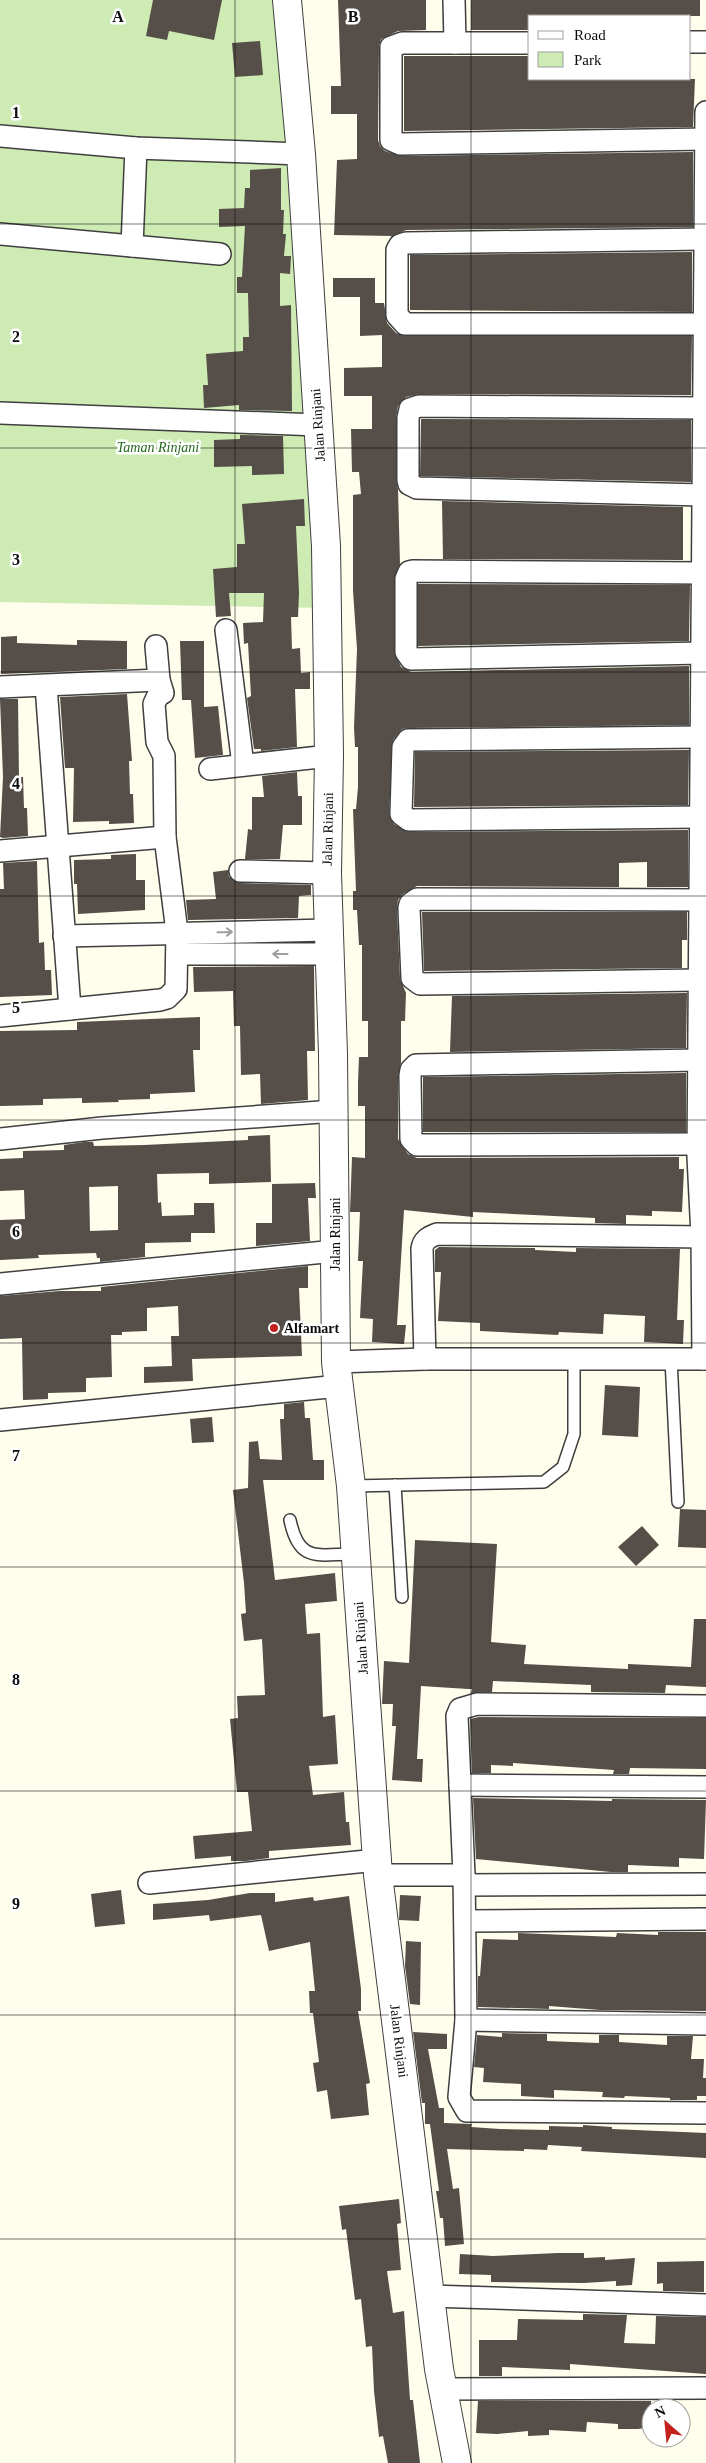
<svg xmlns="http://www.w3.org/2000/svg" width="706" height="2463" viewBox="0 0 706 2463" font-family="Georgia,serif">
<rect width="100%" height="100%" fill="#fffdec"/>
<polygon fill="#cdebb3" points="0,0 287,0 327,608 0,602"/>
<g fill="#564e48" fill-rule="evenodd">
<polygon points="153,0 222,0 214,40 169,31 167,40 146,36"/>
<polygon points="338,0 426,0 426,30 398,31 381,39 379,46 378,140 380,146 385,151 400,156 693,152 693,227 406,230 393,236 334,235 337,160 357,159 357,114 331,114 331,86 341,86"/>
<polygon points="471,0 700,0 700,16 530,16 530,30 471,30"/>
<polygon points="260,41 263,75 235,77 232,43"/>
<polygon points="404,56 530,56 530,79 695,79 693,127 404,131"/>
<polygon points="281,168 281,210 284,210 283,234 286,234 284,256 291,256 290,274 280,273 280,306 291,305 292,411 239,410 239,405 204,408 203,385 208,385 206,354 243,351 243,337 249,337 248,293 237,293 237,277 242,277 245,226 219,227 219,209 244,208 245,188 250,188 250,170"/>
<polygon points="692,252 692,312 410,310 410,255"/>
<polygon points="333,278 375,278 375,303 384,303 387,323 396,333 405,336 692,336 691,395 419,394 406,397 398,406 396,418 396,480 398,489 400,564 394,579 394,652 401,667 411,672 689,666 689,725 408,728 402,729 393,740 389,814 394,824 409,832 688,830 688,887 647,887 647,862 619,863 619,887 417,886 403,894 398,900 397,909 400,979 406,993 405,1021 401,1021 401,1063 398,1076 398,1139 408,1154 417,1158 679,1157 679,1169 684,1169 682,1212 652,1211 652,1216 626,1215 626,1224 595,1223 595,1218 473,1212 473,1217 404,1210 397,1325 406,1325 404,1344 372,1342 373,1319 360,1318 363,1261 358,1261 360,1212 350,1212 352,1157 365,1158 365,1106 358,1106 358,1083 359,1057 368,1057 368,1021 362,1021 362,945 359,945 357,910 353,910 353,891 356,891 353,809 356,809 358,787 358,747 355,747 354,727 357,649 353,591 353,495 361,494 359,472 352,472 351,429 372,429 372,396 344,396 344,368 382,367 382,335 360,336 360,297 333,297"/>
<polygon points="421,419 691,420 691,482 420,476"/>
<polygon points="240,435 283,436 284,474 252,475 252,466 214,467 214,440 240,439"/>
<polygon points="304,499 305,526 296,526 299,593 298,617 291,617 292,649 300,648 301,673 310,672 310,689 295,689 297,747 261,751 261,749 254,749 247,698 251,696 248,643 244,644 243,623 263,622 264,593 229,593 231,616 216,617 213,569 237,567 237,544 245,544 242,504"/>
<polygon points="442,501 683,507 683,560 443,559"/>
<polygon points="418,584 690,585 689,641 418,646"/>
<polygon points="17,636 17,643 77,645 77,640 127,641 127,669 1,674 1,637"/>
<polygon points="180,641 204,641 204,707 218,706 223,755 195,758 191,700 182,700"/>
<polygon points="127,694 132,761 129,761 130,794 133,794 134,823 109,824 109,821 73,822 74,768 65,768 60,697"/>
<polygon points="0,699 18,699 19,777 23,777 24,808 27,808 28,836 3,838 0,837 3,777"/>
<polygon points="689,750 688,805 414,807 415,752"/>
<polygon points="297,772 298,796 302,796 302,825 283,825 280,859 245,859 248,829 252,830 252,797 264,797 262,776"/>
<polygon points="136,854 136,880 145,880 145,910 78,914 77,884 74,884 74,860 111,859 111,855"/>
<polygon points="37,861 39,943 44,942 45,970 51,970 52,995 0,997 0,889 4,889 3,863"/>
<polygon points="228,870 229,877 239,883 311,885 311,895 299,896 298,918 188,920 186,900 216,899 213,872"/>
<polygon points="422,912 687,912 687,940 682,940 682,968 424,971"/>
<polygon points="314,966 315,1051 307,1051 308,1100 261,1104 260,1074 241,1075 240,1026 234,1026 233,991 194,992 193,967"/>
<polygon points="687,993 686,1048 450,1052 452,996"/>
<polygon points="200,1017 200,1050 193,1050 195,1092 150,1094 150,1099 118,1100 119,1102 82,1103 82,1098 43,1099 43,1105 0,1106 0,1031 77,1030 77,1022"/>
<polygon points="686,1073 686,1132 423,1132 423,1077"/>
<path d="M270,1135L271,1182L209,1184V1173L157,1174L158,1203L161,1202L162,1216L194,1215V1203H214L215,1233H191V1242L145,1243V1257L100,1262V1258H97L96,1253L38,1255L39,1258L0,1260V1220L25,1219L24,1190L0,1191V1159L23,1158V1151L64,1150V1145L84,1142H93L94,1146L144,1145L248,1140V1136ZM118,1186V1230L90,1231L89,1187Z"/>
<polygon points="315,1183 316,1198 308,1198 310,1241 256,1246 256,1223 272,1223 272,1184"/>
<polygon points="439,1247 535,1248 535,1250 576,1252 576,1248 680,1249 677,1320 684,1320 683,1344 644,1342 645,1316 604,1314 603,1334 559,1332 558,1335 480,1331 480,1323 438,1321 441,1272 435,1272 435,1250"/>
<polygon points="308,1266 308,1288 299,1288 302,1356 192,1359 193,1381 144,1383 144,1367 172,1366 171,1336 179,1336 178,1306 147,1308 147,1331 122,1332 122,1335 111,1335 112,1377 86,1378 86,1392 48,1393 48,1399 23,1400 22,1338 0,1339 0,1296 60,1291 101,1291 101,1287"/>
<polygon points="605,1385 640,1387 638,1437 602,1435"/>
<polygon points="304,1402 305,1418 310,1418 313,1460 324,1460 324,1480 263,1480 275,1580 335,1573 337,1601 305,1604 307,1634 320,1633 323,1717 335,1715 338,1764 309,1766 313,1795 344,1792 346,1822 349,1822 351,1845 269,1851 269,1858 246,1861 231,1861 231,1856 195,1859 193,1836 252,1831 248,1792 237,1792 230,1719 238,1718 237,1696 265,1695 262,1639 244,1641 241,1614 246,1613 244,1583 233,1490 248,1488 249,1442 258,1441 260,1459 282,1460 280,1419 284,1419 284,1404"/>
<polygon points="212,1417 214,1442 192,1443 190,1419"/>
<polygon points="680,1509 706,1510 706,1548 678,1547"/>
<polygon points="642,1526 659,1545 636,1566 618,1547"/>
<polygon points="415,1540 497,1544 491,1642 526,1645 524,1664 628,1669 628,1664 691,1667 694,1619 706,1619 706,1687 666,1685 665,1693 591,1692 591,1685 493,1681 492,1692 471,1693 472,1689 468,1689 421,1686 417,1759 423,1759 422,1782 392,1780 396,1726 392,1726 393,1704 382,1704 384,1661 409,1663"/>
<polygon points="479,1717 706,1718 706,1769 630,1768 629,1774 613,1774 614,1770 513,1763 513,1766 491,1765 491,1773 472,1773 470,1719"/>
<polygon points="473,1798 612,1801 612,1799 706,1800 704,1859 679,1858 679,1867 628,1865 628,1872 611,1872 476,1859"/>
<polygon points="121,1890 125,1924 95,1927 91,1894"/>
<polygon points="250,1893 275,1893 275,1902 313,1897 314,1901 349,1896 361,1989 361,2011 358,2011 370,2083 366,2084 369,2115 331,2119 327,2090 317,2092 313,2063 319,2062 313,2013 310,2013 309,1991 315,1991 310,1942 269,1951 261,1915 210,1921 209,1915 153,1920 153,1904 208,1900"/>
<polygon points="400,1895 421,1896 419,1921 399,1920"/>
<polygon points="658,1932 706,1932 706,2011 600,2010 549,2006 549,2009 478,2007 478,1976 480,1976 483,1939 518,1940 518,1933 616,1937 617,1933 658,1935"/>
<polygon points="406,1941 421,1942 420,2005 410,2004 405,1966"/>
<polygon points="413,2032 447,2034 447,2049 428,2049 439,2108 444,2108 444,2123 472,2124 471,2127 500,2129 549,2130 549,2126 583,2127 583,2125 612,2127 612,2129 706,2133 706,2158 581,2151 582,2147 548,2145 547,2150 524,2149 524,2151 447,2149 453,2189 459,2188 464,2244 445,2246 443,2218 440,2218 436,2191 439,2191 430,2124 425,2124 425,2103 422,2103"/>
<polygon points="502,2033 547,2034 547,2041 599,2043 599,2035 619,2035 619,2042 667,2045 667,2036 693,2036 691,2059 704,2059 703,2078 706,2078 706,2096 697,2096 697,2100 670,2100 670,2098 625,2096 624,2098 602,2097 603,2092 554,2090 554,2098 521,2096 521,2084 483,2082 484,2068 474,2067 477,2035 502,2037"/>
<polygon points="399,2199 401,2223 397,2224 401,2270 387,2271 393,2313 404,2311 410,2400 413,2400 420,2463 388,2463 383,2436 379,2437 374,2391 372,2346 366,2347 361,2299 355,2300 346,2229 342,2230 339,2206"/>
<polygon points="558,2253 584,2253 584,2258 605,2257 605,2260 635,2258 632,2285 616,2286 616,2281 584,2283 491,2282 491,2275 459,2274 460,2254 493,2256"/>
<polygon points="704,2261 704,2292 663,2291 663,2283 657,2284 657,2262"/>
<polygon points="583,2314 627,2315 624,2343 655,2344 656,2316 706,2317 706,2374 570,2364 570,2370 502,2367 502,2376 479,2376 479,2340 517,2340 518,2319 583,2320"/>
<polygon points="478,2401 651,2401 651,2427 638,2429 618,2429 618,2424 587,2422 586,2432 549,2430 549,2435 528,2436 528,2431 497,2434 476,2433"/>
</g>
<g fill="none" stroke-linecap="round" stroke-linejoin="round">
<g stroke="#3f3f3f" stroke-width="14">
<g id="service">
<polyline points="671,1359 678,1502"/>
<polyline points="395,1485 402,1597"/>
<polyline points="351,1486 544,1482 563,1467 574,1434 574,1360"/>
<path d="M290,1520C299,1564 318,1554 355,1554"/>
</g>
</g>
<g stroke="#3f3f3f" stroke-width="24">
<g id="minor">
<polyline points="454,0 455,43"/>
<polyline points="690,42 706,42"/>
<polyline points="530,43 402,43 391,47 391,140 400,144 706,139"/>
<polyline points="0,136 136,148 301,154"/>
<polyline points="0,234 220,254"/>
<polyline points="132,246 136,148"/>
<polyline points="704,324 405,324 397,315 397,250 400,245 406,243 706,239"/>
<polyline points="0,413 318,425"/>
<polyline points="703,495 417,488 409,484 408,480 408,418 410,409 419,406 704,408"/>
<polyline points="226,630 243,765"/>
<polyline points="156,646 159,680 163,693"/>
<polyline points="702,653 411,659 406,652 406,579 409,572 413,571 703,573"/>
<polyline points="46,686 70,1009"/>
<polyline points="0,687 159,680"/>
<polyline points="210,769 329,756"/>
<polyline points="701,817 409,820 401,814 403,747 408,740 701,737"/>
<polyline points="0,851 165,837"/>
<polyline points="240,871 327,873"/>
<polyline points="64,936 328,930"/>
<polyline points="177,954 329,954"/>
<polyline points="699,980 420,984 412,978 409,908 410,904 417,899 706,900"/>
<polyline points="0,1016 160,1000 167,998 176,989 177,932 165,837 164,756 157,742 154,704 161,689"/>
<polyline points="0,1139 102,1128 334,1111"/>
<polyline points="698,1144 417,1145 411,1139 410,1076 411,1070 416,1065 699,1060"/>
<polyline points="0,1284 335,1251"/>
<path d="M425,1359L422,1249C423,1240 429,1237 437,1234L706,1237"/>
<polyline points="703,1359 702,1236 698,1157 706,112"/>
<polyline points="336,1362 425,1359 706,1359"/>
<polyline points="0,1420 339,1386"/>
<polyline points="460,1785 706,1787"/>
<polyline points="378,1875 464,1875 466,2020 459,2097 467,2111 706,2113"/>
<polyline points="464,1875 457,1716 460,1709 477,1704 706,1706"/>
<polyline points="149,1883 377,1860"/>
<polyline points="465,1885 706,1884"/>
<polyline points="465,1921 706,1919"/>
<polyline points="466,2020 706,2024"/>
<polyline points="430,2296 706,2305"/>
<polyline points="443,2389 706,2388"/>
</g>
</g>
<g stroke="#3f3f3f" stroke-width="30">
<polyline id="tertiary" points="287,0 301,154 326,546 329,756 327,873 333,1054 336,1362 351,1486 378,1875 439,2369 457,2463"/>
</g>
<use href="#service" stroke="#fff" stroke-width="11"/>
<use href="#minor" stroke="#fff" stroke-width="21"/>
<use href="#tertiary" stroke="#fff" stroke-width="28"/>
</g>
<defs><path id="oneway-shaft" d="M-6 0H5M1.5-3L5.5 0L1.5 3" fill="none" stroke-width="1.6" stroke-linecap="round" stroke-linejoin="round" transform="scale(1.25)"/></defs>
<g stroke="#9e9e9e">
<use href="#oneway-shaft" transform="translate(225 932) rotate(-1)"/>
<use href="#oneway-shaft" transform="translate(280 954) rotate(180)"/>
</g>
<path fill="none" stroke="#0c0c0c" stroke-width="1" stroke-opacity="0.55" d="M235,0V2463M471,0V2463M0,224H706M0,448H706M0,672H706M0,896H706M0,1120H706M0,1343H706M0,1567H706M0,1791H706M0,2015H706M0,2239H706"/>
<circle fill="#c4211d" stroke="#fff" stroke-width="2" cx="274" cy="1328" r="5"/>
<g text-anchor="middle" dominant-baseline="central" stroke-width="5" stroke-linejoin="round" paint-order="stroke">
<g font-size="14" fill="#0c0c0c" stroke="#fff">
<text transform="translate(318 425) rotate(-94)">Jalan Rinjani</text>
<text transform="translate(328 829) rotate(-89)">Jalan Rinjani</text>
<text transform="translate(335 1234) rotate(-90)">Jalan Rinjani</text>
<text transform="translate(361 1638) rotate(-94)">Jalan Rinjani</text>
<text transform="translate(399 2041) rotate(83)">Jalan Rinjani</text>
</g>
<g font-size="14" font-style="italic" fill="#24671a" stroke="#fff">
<text x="158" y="447">Taman Rinjani</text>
</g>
<g font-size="14" font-weight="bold" fill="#0c0c0c" stroke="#fff" text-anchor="start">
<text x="284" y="1328">Alfamart</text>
</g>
</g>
<g font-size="16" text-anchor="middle" font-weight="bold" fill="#0c0c0c" stroke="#fff" stroke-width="5" stroke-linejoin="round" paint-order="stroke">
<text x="118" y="22">A</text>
<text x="353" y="22">B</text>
<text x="16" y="118">1</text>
<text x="16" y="342">2</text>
<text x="16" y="565">3</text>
<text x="16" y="789">4</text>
<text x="16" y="1013">5</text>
<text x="16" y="1237">6</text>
<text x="16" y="1461">7</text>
<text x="16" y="1685">8</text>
<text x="16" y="1909">9</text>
</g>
<rect x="528" y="15" width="162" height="65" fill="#ffffff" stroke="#9e9e9e"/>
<rect x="538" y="31" width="25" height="8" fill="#ffffff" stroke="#9e9e9e"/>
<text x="574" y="40" font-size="15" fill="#0c0c0c">Road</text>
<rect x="538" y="52" width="25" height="15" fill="#cdebb3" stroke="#9e9e9e"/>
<text x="574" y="65" font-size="15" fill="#0c0c0c">Park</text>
<g transform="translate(666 2423) rotate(333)"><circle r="24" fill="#ffffff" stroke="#9e9e9e"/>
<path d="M0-4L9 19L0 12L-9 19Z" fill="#c4211d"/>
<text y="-8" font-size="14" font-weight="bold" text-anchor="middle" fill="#0c0c0c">N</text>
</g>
</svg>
